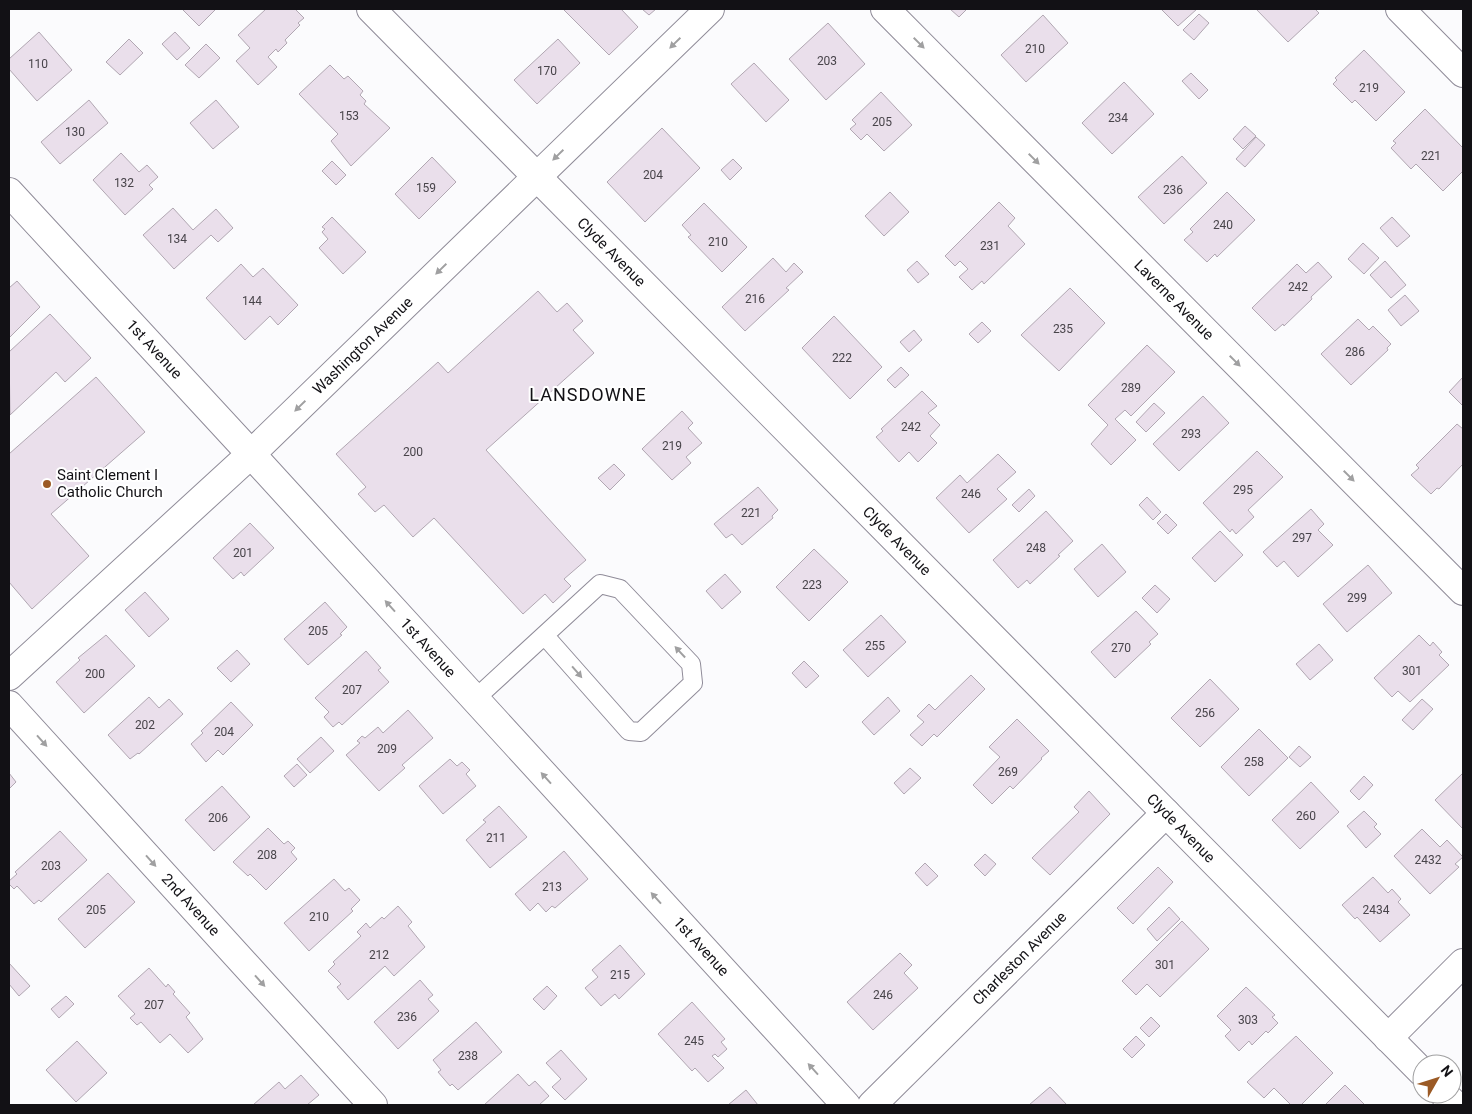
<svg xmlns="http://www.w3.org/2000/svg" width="1472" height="1114" viewBox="0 0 1472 1114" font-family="Roboto,sans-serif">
<rect width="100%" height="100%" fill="#fbfbfd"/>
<g fill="#eadfeb" stroke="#b1a7b2">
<polygon points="182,9 216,9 199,26"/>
<polygon points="266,9 295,9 304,18 298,23 300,25 285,40 287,43 278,52 276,49 268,57 277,67 258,85 236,61 250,48 238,35"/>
<polygon points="565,9 621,9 638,27 609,55 564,10"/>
<polygon points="642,9 656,9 649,15"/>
<polygon points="950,9 967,9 959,17"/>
<polygon points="1161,9 1197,9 1178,26"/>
<polygon points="1256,9 1315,9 1319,13 1288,42"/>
<polygon points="1199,14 1209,23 1194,40 1183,30"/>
<polygon points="1043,15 1068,43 1026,82 1001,55"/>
<polygon points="828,23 865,64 826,100 789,59"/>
<polygon points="39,32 72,70 37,101 9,69 9,59"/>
<polygon points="175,32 190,48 177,60 162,44"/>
<polygon points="129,39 143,53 120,75 106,62"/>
<polygon points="558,39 580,63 537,104 514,80"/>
<polygon points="206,44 220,58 199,78 185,65"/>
<polygon points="1364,50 1405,92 1376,121 1355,100 1352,103 1333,84 1337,80 1335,78"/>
<polygon points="754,63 789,100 766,122 731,84"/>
<polygon points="330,65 344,79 348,76 363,91 360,95 366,101 364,104 390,128 351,166 331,141 338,134 299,94"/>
<polygon points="1191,73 1208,90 1199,99 1182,81"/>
<polygon points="1124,82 1154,114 1112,154 1082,123"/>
<polygon points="881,92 912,125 884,151 867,134 861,140 850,129 856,124 852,120"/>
<polygon points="89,100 108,123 60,164 41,142"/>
<polygon points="216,100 239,127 213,149 190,123"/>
<polygon points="1425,109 1463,148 1463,171 1443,191 1416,164 1411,169 1391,148 1396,143 1393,141"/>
<polygon points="1245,126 1256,136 1243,149 1233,139"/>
<polygon points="662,128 700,168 645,222 607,182"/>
<polygon points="1256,137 1265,145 1245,167 1236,159"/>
<polygon points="121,153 139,172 147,165 158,177 149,185 153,189 125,215 93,180"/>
<polygon points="1182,156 1207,183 1164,224 1138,197"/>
<polygon points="432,157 456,182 419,219 395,194"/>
<polygon points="733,159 742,168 730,180 721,170"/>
<polygon points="332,161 346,175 336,185 322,171"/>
<polygon points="890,192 909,212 884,236 865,216"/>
<polygon points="1227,192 1255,220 1217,257 1215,254 1207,262 1184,240 1193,232 1190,229"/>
<polygon points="999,202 1015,218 1008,226 1025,244 984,284 982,281 972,290 959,277 968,269 960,261 955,266 945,256"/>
<polygon points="704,203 747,247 722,272 688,237 691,235 682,225"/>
<polygon points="173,208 193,230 216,209 233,228 218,242 211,235 174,269 143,235"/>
<polygon points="332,217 366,252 343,274 319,248 328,239 322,232 325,229 322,227"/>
<polygon points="1392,217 1410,236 1397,247 1380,228"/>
<polygon points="1363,243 1379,258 1364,274 1348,259"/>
<polygon points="773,258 786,272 794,263 803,272 786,288 789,290 745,331 722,307"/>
<polygon points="917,261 929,274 918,283 907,270"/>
<polygon points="1385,261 1406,285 1391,298 1370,275"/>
<polygon points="1318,262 1332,277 1311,297 1312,299 1284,326 1283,324 1275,331 1252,308 1297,264 1306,273"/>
<polygon points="241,264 253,277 263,268 298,305 278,325 270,316 245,340 206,298"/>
<polygon points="17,281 40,307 9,338 9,288"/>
<polygon points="1070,288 1105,323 1059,371 1021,335"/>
<polygon points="538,291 557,312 567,303 583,321 573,330 594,353 486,450 586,560 564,579 571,586 553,603 545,594 523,614 434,518 413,537 384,505 375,512 358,494 366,487 336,454 438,362 448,373"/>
<polygon points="1405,295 1419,311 1401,326 1388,310"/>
<polygon points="50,314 91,358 65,382 56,372 10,415 9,352"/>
<polygon points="834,316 882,367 850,399 802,348"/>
<polygon points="1358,319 1369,330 1373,326 1391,344 1387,348 1388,350 1351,385 1321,354"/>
<polygon points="982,322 991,331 978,343 969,334"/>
<polygon points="914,330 922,340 909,352 900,342"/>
<polygon points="1147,345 1175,372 1131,416 1125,410 1115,419 1136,440 1111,465 1091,444 1108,425 1088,405"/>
<polygon points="901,367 909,375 895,388 887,380"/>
<polygon points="96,377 145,432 51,514 89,556 32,609 9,582 9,454"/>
<polygon points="1463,377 1463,406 1449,392"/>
<polygon points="922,391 937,406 928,413 940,425 930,436 937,443 918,462 909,452 899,462 876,437 883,431 881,429"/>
<polygon points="1203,396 1229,423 1179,471 1153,444"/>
<polygon points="1154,403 1165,413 1146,432 1136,422"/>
<polygon points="682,411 693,423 688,428 702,443 686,457 691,463 672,480 642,449"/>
<polygon points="1457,424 1463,429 1463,464 1439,489 1437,488 1431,494 1411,475 1419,468 1416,465"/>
<polygon points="1257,451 1283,477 1248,510 1254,517 1236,534 1232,529 1230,532 1203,503"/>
<polygon points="998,454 1016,472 997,489 1007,499 969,533 936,498 960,475 967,483"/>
<polygon points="614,464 625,475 610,490 598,478"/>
<polygon points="758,487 778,510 772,516 773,518 742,545 732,534 726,538 714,524"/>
<polygon points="1029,489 1035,496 1019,512 1012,505"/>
<polygon points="1147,497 1161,512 1153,520 1139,505"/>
<polygon points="1311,509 1324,524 1318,530 1333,545 1298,577 1284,561 1277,567 1263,552"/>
<polygon points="1046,511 1073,541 1058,555 1060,556 1030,584 1027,580 1018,588 993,560"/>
<polygon points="1166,514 1177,525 1168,534 1157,523"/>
<polygon points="250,523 274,548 244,576 241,572 233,579 213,558"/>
<polygon points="1220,531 1243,555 1215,582 1192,558"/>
<polygon points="1102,544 1126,572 1098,597 1074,569"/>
<polygon points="814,549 848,582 809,621 776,587"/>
<polygon points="1368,565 1392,593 1347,632 1323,604"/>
<polygon points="725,574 741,592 722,609 706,591"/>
<polygon points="1155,585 1170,599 1157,613 1142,598"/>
<polygon points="145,592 169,619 149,637 125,610"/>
<polygon points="325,602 347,627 340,634 342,635 308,665 284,639"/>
<polygon points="1136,611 1158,634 1149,642 1151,644 1115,678 1091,652"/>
<polygon points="881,615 906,642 868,677 843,650"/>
<polygon points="106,635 135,666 84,713 56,682 80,660 78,658"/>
<polygon points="1419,635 1430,646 1433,642 1442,652 1439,655 1449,665 1410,702 1398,691 1392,697 1374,678"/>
<polygon points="1319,644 1333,660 1310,680 1296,664"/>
<polygon points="237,650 250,664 231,682 217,668"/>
<polygon points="366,651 381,668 378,670 389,682 342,725 339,722 333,727 324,717 329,712 315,698"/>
<polygon points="804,661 819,676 806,688 792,673"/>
<polygon points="971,675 985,689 937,737 934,734 922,746 910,735 924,722 917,716 929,704 935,710"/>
<polygon points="1210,679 1239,709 1200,747 1171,718"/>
<polygon points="149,697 159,708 169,699 183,714 139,754 138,753 130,759 108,735"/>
<polygon points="888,697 900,711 874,735 862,722"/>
<polygon points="1422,699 1433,709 1413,730 1402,720"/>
<polygon points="231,702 253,725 223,755 218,750 206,762 191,744 203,733 201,731"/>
<polygon points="408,710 433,738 402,765 405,768 379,791 346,755 360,743 357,741 362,736 365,738 378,727 383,733"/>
<polygon points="1017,719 1049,751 1041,758 1042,759 1013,789 1010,786 992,804 973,785 1000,757 989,747"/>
<polygon points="1259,729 1288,758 1249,796 1221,767"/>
<polygon points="321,737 334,751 310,773 297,759"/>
<polygon points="1299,746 1311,757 1300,767 1289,757"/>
<polygon points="450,759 457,766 462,762 470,770 466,774 476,786 443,814 419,786"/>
<polygon points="297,764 307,775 294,787 284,776"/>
<polygon points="910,768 921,778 904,794 894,783"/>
<polygon points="9,773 16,782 9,789"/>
<polygon points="1463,773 1463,829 1435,800"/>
<polygon points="1364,776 1373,785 1359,800 1350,791"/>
<polygon points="1311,782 1339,812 1300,849 1272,820"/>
<polygon points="222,786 250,817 214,851 185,820"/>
<polygon points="1089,791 1110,814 1050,875 1032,858 1079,812 1074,807"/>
<polygon points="499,806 527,837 490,868 466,840 486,822 483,820"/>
<polygon points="1364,811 1377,824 1374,827 1381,834 1366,848 1347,826"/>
<polygon points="268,828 284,844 288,841 295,848 291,852 297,859 266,890 250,874 248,876 233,862"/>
<polygon points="1422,829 1440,847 1447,840 1463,857 1455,864 1459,867 1430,894 1394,856"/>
<polygon points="60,831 87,860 41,902 39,900 34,904 17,886 14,889 9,884 9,881 17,874 15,872"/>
<polygon points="564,851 588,879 555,908 552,906 546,912 538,903 530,911 515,894"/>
<polygon points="985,854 996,864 985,876 974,865"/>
<polygon points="925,863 938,876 927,886 915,873"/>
<polygon points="1158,867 1173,882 1133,924 1117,908"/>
<polygon points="108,873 135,902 85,948 58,919"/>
<polygon points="1373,877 1388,893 1392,889 1401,899 1398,902 1410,915 1380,942 1357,917 1355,919 1342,905"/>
<polygon points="334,879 345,891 349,888 360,900 351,909 353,911 309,951 284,923"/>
<polygon points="398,906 412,922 408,926 425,947 394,976 385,966 348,1000 337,987 341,984 328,971 335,964 333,962 361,936 357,932 366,923 370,928 382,917 384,919"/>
<polygon points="1169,907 1180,919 1157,941 1147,929"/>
<polygon points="1182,921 1209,949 1160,997 1147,984 1136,995 1122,981"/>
<polygon points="620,945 645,974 619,999 615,994 601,1006 585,988 598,977 592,970"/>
<polygon points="900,953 912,965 904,973 918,988 873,1030 847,1002"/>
<polygon points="9,963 30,986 19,996 9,984"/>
<polygon points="149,968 166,987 168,984 175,992 173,994 190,1013 186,1017 203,1039 188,1053 170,1034 160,1043 141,1022 137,1025 130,1018 135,1014 118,996"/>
<polygon points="420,980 433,995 428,999 439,1011 398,1049 374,1022"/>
<polygon points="547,986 557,996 544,1010 533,999"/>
<polygon points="1246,987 1275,1015 1272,1017 1278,1023 1268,1033 1266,1031 1252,1045 1249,1041 1239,1051 1225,1036 1231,1030 1217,1016"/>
<polygon points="66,996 74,1004 59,1018 51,1009"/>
<polygon points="692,1002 725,1039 721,1042 727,1049 718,1057 715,1054 712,1056 724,1068 708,1082 695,1068 692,1071 658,1034"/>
<polygon points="1151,1017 1160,1026 1149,1037 1140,1028"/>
<polygon points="476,1022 502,1052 458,1090 452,1084 450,1086 438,1072 441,1070 433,1060"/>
<polygon points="1136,1036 1145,1045 1132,1058 1123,1049"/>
<polygon points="1296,1036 1333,1073 1301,1105 1291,1105 1274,1088 1264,1098 1247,1082"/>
<polygon points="77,1041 107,1073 76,1102 46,1070"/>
<polygon points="561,1050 587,1079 565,1100 552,1087 561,1079 546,1063"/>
<polygon points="518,1074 529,1086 535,1081 549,1096 539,1105 484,1105"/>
<polygon points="301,1075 319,1095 307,1105 253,1105 279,1082 285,1089"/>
<polygon points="1345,1085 1365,1105 1325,1105"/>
<polygon points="1050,1087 1067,1105 1029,1105"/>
<polygon points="746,1090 758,1105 728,1105"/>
</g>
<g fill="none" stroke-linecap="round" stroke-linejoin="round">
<g stroke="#8f8b98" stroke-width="20">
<polyline id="service" points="475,699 600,584 620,589 691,664 693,683 641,732 629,731 545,636"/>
</g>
<g stroke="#8f8b98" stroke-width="30">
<g id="minor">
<path id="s1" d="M371,9L1422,1072"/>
<path id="s2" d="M885,9L1463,591"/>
<polyline points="1400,9 1463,73"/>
<path id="s3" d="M9,192L251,454L846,1105"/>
<path id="s4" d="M9,676L251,454L710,9"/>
<path id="s5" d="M9,705L373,1105"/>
<polyline points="1388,1038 1463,963"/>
<polyline points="1444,1094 1455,1105"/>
<path id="s6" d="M872,1105L1166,813"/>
</g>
</g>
<use href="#service" stroke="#fff" stroke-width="18"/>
<use href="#minor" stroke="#fff" stroke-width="28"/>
</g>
<defs><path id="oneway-solid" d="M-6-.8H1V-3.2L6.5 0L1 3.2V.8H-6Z" transform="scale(1.25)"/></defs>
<g fill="#a0a0a1">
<use href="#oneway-solid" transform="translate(675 43) rotate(136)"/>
<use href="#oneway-solid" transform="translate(919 43) rotate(45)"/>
<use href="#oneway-solid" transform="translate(558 155) rotate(136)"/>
<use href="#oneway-solid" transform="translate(1034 159) rotate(45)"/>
<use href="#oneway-solid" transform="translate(441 269) rotate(136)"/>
<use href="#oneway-solid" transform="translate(1235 361) rotate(45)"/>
<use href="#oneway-solid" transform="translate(300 406) rotate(136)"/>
<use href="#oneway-solid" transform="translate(1349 476) rotate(45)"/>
<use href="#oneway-solid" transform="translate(390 606) rotate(-132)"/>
<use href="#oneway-solid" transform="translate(680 652) rotate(-133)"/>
<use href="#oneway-solid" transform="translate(577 672) rotate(49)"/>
<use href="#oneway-solid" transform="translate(42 741) rotate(48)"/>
<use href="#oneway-solid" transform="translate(546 778) rotate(-132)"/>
<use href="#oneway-solid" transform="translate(151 861) rotate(48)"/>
<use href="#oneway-solid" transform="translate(656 898) rotate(-132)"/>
<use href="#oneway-solid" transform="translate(260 981) rotate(48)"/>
<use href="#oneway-solid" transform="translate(813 1069) rotate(-132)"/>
</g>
<circle fill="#9b5a25" stroke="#fff" stroke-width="2" cx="47" cy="484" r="5"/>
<g text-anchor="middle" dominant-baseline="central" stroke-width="4" stroke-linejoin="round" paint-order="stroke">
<g font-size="12" fill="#48444a">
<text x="1035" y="49">210</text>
<text x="827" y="61">203</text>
<text x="38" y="64">110</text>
<text x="547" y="71">170</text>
<text x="1369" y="88">219</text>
<text x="349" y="116">153</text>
<text x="1118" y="118">234</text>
<text x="882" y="122">205</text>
<text x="75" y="132">130</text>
<text x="1431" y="156">221</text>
<text x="653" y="175">204</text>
<text x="124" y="183">132</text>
<text x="426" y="188">159</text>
<text x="1173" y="190">236</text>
<text x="1223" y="225">240</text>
<text x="177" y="239">134</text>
<text x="718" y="242">210</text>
<text x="990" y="246">231</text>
<text x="1298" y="287">242</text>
<text x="755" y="299">216</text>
<text x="252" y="301">144</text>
<text x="1063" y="329">235</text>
<text x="1355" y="352">286</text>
<text x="842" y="358">222</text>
<text x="1131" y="388">289</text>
<text x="911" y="427">242</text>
<text x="1191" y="434">293</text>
<text x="672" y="446">219</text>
<text x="413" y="452">200</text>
<text x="1243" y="490">295</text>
<text x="971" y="494">246</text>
<text x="751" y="513">221</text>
<text x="1302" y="538">297</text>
<text x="1036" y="548">248</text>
<text x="243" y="553">201</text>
<text x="812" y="585">223</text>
<text x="1357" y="598">299</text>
<text x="318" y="631">205</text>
<text x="875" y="646">255</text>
<text x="1121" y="648">270</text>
<text x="1412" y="671">301</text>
<text x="95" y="674">200</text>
<text x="352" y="690">207</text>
<text x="1205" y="713">256</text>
<text x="145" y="725">202</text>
<text x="224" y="732">204</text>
<text x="387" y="749">209</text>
<text x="1254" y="762">258</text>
<text x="1008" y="772">269</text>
<text x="1306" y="816">260</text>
<text x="218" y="818">206</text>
<text x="496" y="838">211</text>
<text x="267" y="855">208</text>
<text x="1428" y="860">2432</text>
<text x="51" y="866">203</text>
<text x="552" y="887">213</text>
<text x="96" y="910">205</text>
<text x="1376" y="910">2434</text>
<text x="319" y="917">210</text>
<text x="379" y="955">212</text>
<text x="1165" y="965">301</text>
<text x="620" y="975">215</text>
<text x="883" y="995">246</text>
<text x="154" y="1005">207</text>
<text x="407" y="1017">236</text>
<text x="1248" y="1020">303</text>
<text x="694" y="1041">245</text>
<text x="468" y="1056">238</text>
</g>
<g font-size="15" fill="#121115" stroke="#fff">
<text stroke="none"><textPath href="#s1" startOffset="342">Clyde Avenue</textPath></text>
<text stroke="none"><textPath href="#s2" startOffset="410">Laverne Avenue</textPath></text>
<text stroke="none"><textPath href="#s4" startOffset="484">Washington Avenue</textPath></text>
<text stroke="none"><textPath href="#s3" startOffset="214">1st Avenue</textPath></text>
<text stroke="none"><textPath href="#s1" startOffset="748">Clyde Avenue</textPath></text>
<text stroke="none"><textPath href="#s3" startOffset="619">1st Avenue</textPath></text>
<text stroke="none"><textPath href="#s1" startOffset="1152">Clyde Avenue</textPath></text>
<text stroke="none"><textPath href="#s5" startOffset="270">2nd Avenue</textPath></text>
<text stroke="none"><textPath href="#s3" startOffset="1024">1st Avenue</textPath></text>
<text stroke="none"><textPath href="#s6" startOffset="208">Charleston Avenue</textPath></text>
</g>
<g font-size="15" fill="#121115" stroke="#fff" text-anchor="start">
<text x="57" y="475">Saint Clement I<tspan x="57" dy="17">Catholic Church</tspan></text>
</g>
<g font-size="18" letter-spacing="1" fill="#121115" stroke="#fff">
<text x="588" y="394">LANSDOWNE</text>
</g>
</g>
<rect width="1472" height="1114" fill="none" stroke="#121115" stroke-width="20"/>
<g transform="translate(1437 1079) rotate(51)"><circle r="24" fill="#ffffff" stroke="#a0a0a1"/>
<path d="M0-4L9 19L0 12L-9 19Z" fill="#9b5a25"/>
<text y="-8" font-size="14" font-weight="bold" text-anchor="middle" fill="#121115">N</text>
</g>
</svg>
